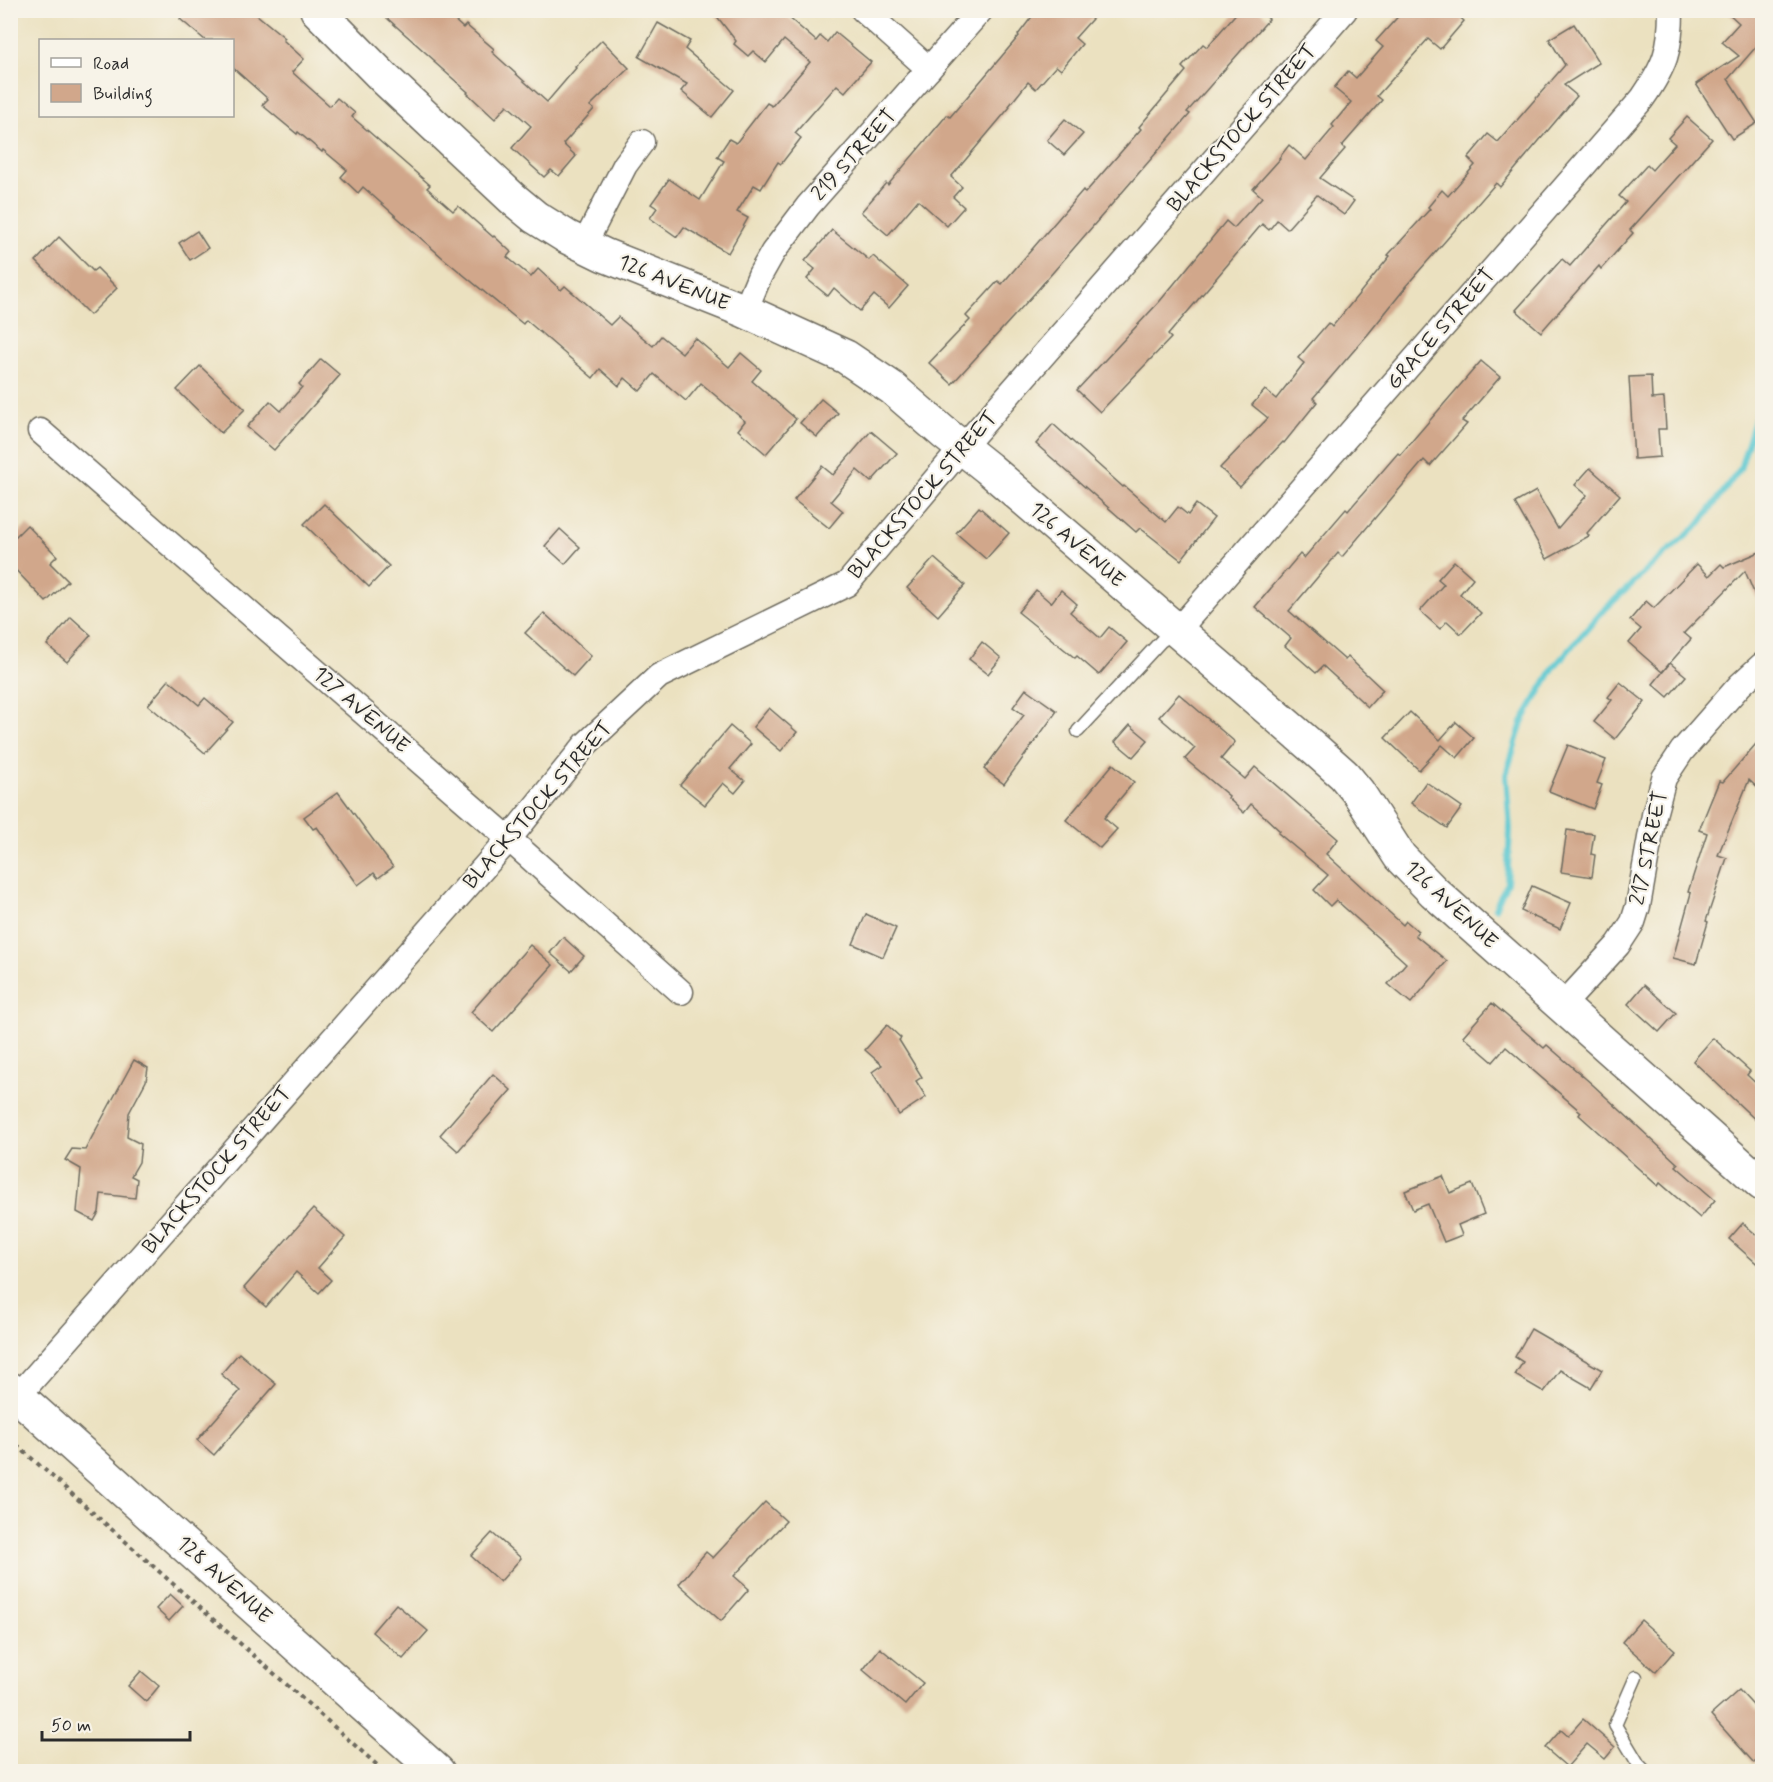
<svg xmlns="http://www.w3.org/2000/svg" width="1773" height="1782" viewBox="0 0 1773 1782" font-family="Mynerve,sans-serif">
<rect width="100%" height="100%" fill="#f7f3e8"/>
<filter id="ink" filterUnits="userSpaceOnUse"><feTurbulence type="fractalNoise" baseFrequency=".0167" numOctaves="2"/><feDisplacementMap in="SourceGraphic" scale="12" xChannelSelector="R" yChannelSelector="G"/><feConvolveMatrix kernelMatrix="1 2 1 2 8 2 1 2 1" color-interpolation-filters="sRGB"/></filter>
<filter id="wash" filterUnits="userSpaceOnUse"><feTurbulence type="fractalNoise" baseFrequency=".008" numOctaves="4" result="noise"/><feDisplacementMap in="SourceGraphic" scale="24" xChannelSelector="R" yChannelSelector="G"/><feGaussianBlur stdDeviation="1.35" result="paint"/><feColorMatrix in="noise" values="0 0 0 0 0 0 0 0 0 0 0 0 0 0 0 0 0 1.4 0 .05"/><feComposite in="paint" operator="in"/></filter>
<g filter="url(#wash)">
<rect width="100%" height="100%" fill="#ebe1c0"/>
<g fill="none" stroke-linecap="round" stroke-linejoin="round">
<polyline stroke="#5ac7d0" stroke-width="6" points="1495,908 1507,883 1510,830 1506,775 1522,722 1554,667 1601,613 1651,566 1699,525 1740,469 1757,414 1762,385"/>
</g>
<g id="blocks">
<g fill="#d1a78b">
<polygon points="188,10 251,10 285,38 283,40 304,59 292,72 330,106 337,98 355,113 352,117 430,185 427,188 453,211 458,206 493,237 494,236 511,252 507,257 531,277 538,269 561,290 565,286 610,325 618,317 653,346 661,336 682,353 695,338 729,367 741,353 761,370 752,381 796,419 766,454 738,430 745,421 701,383 686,401 654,374 640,391 625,378 619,386 600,369 593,378 526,320 523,324 443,258 363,187 358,193 341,177 347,170 323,150 322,152 298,132 297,134 262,105 268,99 232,67 232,40 205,40 180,19"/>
<polygon points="378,10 443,10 463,28 466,25 494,49 492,52 547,102 576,68 575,67 602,40 629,68 590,106 594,109 563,144 576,156 559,176 551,170 544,177 512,148 531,126 507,105 495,119 467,93 468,92 434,62 435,61"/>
<polygon points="712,10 780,10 816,41 820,36 827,42 835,32 871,62 845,92 837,85 795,133 801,138 781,164 778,162 761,189 754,185 737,212 748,218 728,253 684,227 677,237 650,218 657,208 651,204 669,179 700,200 724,161 717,157 729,139 736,143 767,103 772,106 810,62 784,40 766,62 753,51 748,56 734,44 736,41"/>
<polygon points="1037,10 1100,10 1075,38 1082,44 1061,70 1056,66 1036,89 1028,82 1009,106 1010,107 951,177 962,187 953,197 964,207 947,226 918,200 888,235 861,212 886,183 888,185 947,115 950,117 1019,36 1018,35"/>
<polygon points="1239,10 1259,10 1269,19 1187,112 1190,114 1035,293 952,384 929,363 970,320 966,316 998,281 1002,284 1083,190 1085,193 1141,129 1139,127 1186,71 1182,67 1203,44 1207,47"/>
<polygon points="1404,10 1452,10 1464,21 1440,49 1428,39 1377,96 1382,100 1342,146 1345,149 1320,178 1354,201 1344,215 1317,195 1287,229 1277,220 1269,230 1262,224 1168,335 1171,338 1100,412 1077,390 1160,301 1226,221 1234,228 1262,197 1253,189 1280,159 1279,158 1289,145 1306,160 1334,127 1332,125 1351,102 1334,88 1348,71 1356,78 1383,47 1376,41"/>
<polygon points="1725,10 1755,10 1762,17 1762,40 1728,79 1757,123 1732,139 1696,84 1739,56 1722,42 1739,23"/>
<polygon points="658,23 690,41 685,49 734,90 712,117 681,91 687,84 639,57"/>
<polygon points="1574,24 1599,63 1564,85 1577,96 1500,187 1496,183 1405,287 1406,287 1369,333 1313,398 1317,402 1284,443 1283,442 1240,487 1220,468 1268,418 1252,405 1265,390 1276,399 1304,363 1298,358 1328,323 1332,327 1390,256 1388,255 1430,209 1428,207 1442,190 1448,196 1475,165 1468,158 1488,134 1498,142 1565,65 1549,39"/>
<polygon points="1687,117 1712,139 1630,230 1633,233 1601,269 1599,266 1541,332 1516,310 1562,259 1570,266 1626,202 1619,196 1647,165 1652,170 1675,144 1668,138"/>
<polygon points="1065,119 1083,134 1064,155 1047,140"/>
<polygon points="832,230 869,260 873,256 908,286 889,308 874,295 860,311 834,288 828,296 807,279 815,269 805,261"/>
<polygon points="197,231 208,248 190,260 179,243"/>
<polygon points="59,237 93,271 97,268 117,288 90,315 36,261"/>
<polygon points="321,359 340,375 274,450 247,427 270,401 281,411 302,387 299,384"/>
<polygon points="1481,361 1500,377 1462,421 1467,424 1430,466 1424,460 1342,557 1338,553 1289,611 1345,660 1348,657 1383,690 1368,707 1323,666 1316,673 1285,646 1291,638 1255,607 1300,554 1304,558 1346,509 1348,511 1398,453 1400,455"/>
<polygon points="200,366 245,409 221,433 177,390"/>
<polygon points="1651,376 1652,399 1664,398 1666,429 1658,429 1660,457 1634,459 1629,377"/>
<polygon points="821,399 838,413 817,437 800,423"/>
<polygon points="1053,424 1123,487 1124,486 1166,522 1178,507 1188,515 1196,504 1214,518 1181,560 1140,528 1136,532 1036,444"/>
<polygon points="871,431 897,453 871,482 857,470 831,501 843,511 829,528 794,500 822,466 833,475"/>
<polygon points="1590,468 1620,495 1587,533 1589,536 1547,559 1515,503 1536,491 1558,529 1587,495 1575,485"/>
<polygon points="324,504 389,566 369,587 304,524"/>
<polygon points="979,507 1009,533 986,559 956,533"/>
<polygon points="27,525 57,556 50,563 68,581 46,602 10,564 10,542"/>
<polygon points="560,529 580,547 565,564 545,546"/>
<polygon points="1762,551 1762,612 1745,571 1684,633 1691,639 1662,672 1629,643 1641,629 1630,620 1646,601 1654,608 1697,564 1709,576 1721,564 1724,567"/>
<polygon points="934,558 965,585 938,616 907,588"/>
<polygon points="1454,561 1473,578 1460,594 1481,613 1461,634 1447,621 1440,629 1420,611 1444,584 1438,579"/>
<polygon points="1036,590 1051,603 1061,590 1077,604 1070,612 1100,638 1109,627 1127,642 1099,675 1077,656 1075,658 1018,612"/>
<polygon points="544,613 591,656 573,676 525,633"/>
<polygon points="71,617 91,635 67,662 47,645"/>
<polygon points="982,642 1001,658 988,674 969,659"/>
<polygon points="1670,663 1686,676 1668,697 1653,684"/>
<polygon points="169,680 199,705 205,698 233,722 205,753 148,705"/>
<polygon points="1620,682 1645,702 1615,739 1594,722 1612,700 1608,697"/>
<polygon points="1026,689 1057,711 1004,784 984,769 1024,715 1013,707"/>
<polygon points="1179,694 1235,742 1221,759 1245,779 1255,767 1338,839 1326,854 1403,925 1406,921 1418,931 1415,935 1447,961 1411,1003 1388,984 1406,963 1336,900 1330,906 1314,890 1328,875 1278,833 1280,831 1251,804 1244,813 1228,798 1229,796 1185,759 1195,748 1159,717"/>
<polygon points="769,708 797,732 781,751 753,727"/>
<polygon points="1410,712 1440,740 1456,722 1474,738 1457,758 1442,745 1419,770 1385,738"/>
<polygon points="1130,725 1148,740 1133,757 1115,742"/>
<polygon points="730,726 751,744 730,769 745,781 735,793 723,783 705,805 680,785"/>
<polygon points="1762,737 1762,792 1749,780 1718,855 1727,858 1706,921 1708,922 1696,964 1673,958 1691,893 1688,892 1707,833 1699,830 1719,781 1723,782"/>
<polygon points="1568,745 1606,760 1597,783 1602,785 1593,809 1549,791"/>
<polygon points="1113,764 1134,782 1104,818 1117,829 1100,848 1066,820"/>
<polygon points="1426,782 1462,807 1447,828 1411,803"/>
<polygon points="338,792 393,867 378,878 374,873 358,885 317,827 313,829 304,817"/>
<polygon points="1567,830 1594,834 1591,854 1595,855 1592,877 1561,872"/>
<polygon points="1532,886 1571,903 1560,929 1521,911"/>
<polygon points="866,914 896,928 883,957 853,944"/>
<polygon points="563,937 584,956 571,971 550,953"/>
<polygon points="530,945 553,965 493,1032 471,1012"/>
<polygon points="1644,985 1676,1013 1659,1032 1628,1004"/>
<polygon points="1492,1003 1544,1048 1547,1045 1593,1085 1678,1164 1676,1166 1715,1200 1700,1218 1660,1183 1658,1186 1579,1115 1581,1112 1506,1047 1493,1062 1463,1036"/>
<polygon points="887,1025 901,1038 899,1040 922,1077 916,1081 926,1097 899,1115 872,1072 882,1065 865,1050"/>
<polygon points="1713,1038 1750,1071 1747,1075 1762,1089 1762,1126 1693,1061"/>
<polygon points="134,1060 148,1068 146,1081 129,1113 127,1137 141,1144 139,1162 131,1176 137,1179 135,1198 101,1194 99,1212 94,1221 77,1212 81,1169 65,1160 72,1149 85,1150"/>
<polygon points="493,1074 511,1090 458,1151 440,1135"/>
<polygon points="1443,1176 1450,1193 1472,1184 1484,1214 1458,1225 1462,1235 1444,1242 1428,1204 1413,1210 1405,1191"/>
<polygon points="313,1209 345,1237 318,1268 331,1280 319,1293 296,1272 266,1307 244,1288"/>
<polygon points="1743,1223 1762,1240 1762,1268 1729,1239"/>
<polygon points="1531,1329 1602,1370 1591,1388 1560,1370 1544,1392 1515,1375 1523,1362 1515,1357"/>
<polygon points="239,1353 276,1384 214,1455 197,1440 240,1391 221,1374"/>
<polygon points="765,1502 786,1521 734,1576 749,1589 721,1621 679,1584 706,1552 713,1558"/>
<polygon points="492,1533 521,1558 500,1582 471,1556"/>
<polygon points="170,1594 183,1606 169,1621 156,1609"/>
<polygon points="396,1604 428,1631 403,1659 372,1632"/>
<polygon points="1641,1620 1675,1650 1656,1672 1622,1642"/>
<polygon points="880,1648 923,1683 905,1705 863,1670"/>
<polygon points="141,1671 159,1686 146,1702 128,1686"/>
<polygon points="1739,1690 1762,1715 1762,1755 1754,1763 1711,1715"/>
<polygon points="1583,1719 1615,1747 1605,1759 1587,1744 1567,1767 1545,1748 1561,1730 1568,1736"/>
</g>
</g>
</g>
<g filter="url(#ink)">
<use href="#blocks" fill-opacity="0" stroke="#6e6b5f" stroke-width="1.5"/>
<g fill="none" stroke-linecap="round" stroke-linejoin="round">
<g stroke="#6e6b5f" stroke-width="15">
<g id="lane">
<polyline points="1078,731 1161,641 1176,631"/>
<polyline points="1636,1677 1615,1725 1639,1765 1646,1772"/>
</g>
</g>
<g stroke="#6e6b5f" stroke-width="27">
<g id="street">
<polyline points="863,10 929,69"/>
<polyline points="584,245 625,165 642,142"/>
<polyline points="745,311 760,275 773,252 808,206 981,10"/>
<polyline points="40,431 509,839 681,992"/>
<path d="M1177,631L1642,99C1665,66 1671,50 1671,10"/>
<polyline points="1562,1006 1618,945 1633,922 1638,906 1654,815 1664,778 1682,751 1740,685 1762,665"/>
<polyline points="18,1396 509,839 586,744 659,676 847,584 962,448 1345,10"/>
</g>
</g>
<g stroke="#6e6b5f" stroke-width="36">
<g id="secondary">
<polyline points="317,10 385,79 512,198 535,217 567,237 604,255 745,311 846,357 892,388 944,433 988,468 1317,751 1344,775 1358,792 1400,857 1434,892 1762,1184"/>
<polyline points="10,1389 438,1772"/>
</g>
</g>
<polyline stroke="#6e6b5f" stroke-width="4" stroke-dasharray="4.5 4.5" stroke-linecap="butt" points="10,1439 385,1772"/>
<use href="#lane" stroke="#fff" stroke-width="12"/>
<use href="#street" stroke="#fff" stroke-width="24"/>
<use href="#secondary" stroke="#fff" stroke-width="33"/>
</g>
</g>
<g text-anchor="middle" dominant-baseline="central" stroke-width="4.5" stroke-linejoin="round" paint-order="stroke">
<g font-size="21" fill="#2b2b2b" stroke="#f7f3e8">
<text transform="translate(1242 128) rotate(-49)">BLACKSTOCK STREET</text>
<text transform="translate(854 155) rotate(-48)">219 STREET</text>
<text transform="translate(674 283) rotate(22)">126 AVENUE</text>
<text transform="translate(1441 329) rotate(-49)">GRACE STREET</text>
<text transform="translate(923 495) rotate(-49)">BLACKSTOCK STREET</text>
<text transform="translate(1077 545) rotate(41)">126 AVENUE</text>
<text transform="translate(361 710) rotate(41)">127 AVENUE</text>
<text transform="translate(538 805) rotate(-49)">BLACKSTOCK STREET</text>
<text transform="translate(1649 848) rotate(-78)">217 STREET</text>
<text transform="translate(1451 905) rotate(43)">126 AVENUE</text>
<text transform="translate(217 1170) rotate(-49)">BLACKSTOCK STREET</text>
<text transform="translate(224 1580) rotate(42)">128 AVENUE</text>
</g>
</g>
<rect width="1773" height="1782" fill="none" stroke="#f7f3e8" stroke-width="36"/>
<rect x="39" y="39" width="195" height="78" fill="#f7f3e8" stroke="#a5a39c" stroke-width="1.5"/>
<rect x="51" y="58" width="30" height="9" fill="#ffffff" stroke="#a5a39c" stroke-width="1.5"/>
<text x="93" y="69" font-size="18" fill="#2b2b2b">Road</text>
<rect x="51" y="84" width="30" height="18" fill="#d1a78b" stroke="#a5a39c" stroke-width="1.5"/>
<text x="93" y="99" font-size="18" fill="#2b2b2b">Building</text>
<path d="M42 1731v9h148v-9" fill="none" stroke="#2b2b2b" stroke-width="3"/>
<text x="51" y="1731" font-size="18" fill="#2b2b2b" stroke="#f7f3e8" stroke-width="4.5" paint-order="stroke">50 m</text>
</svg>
